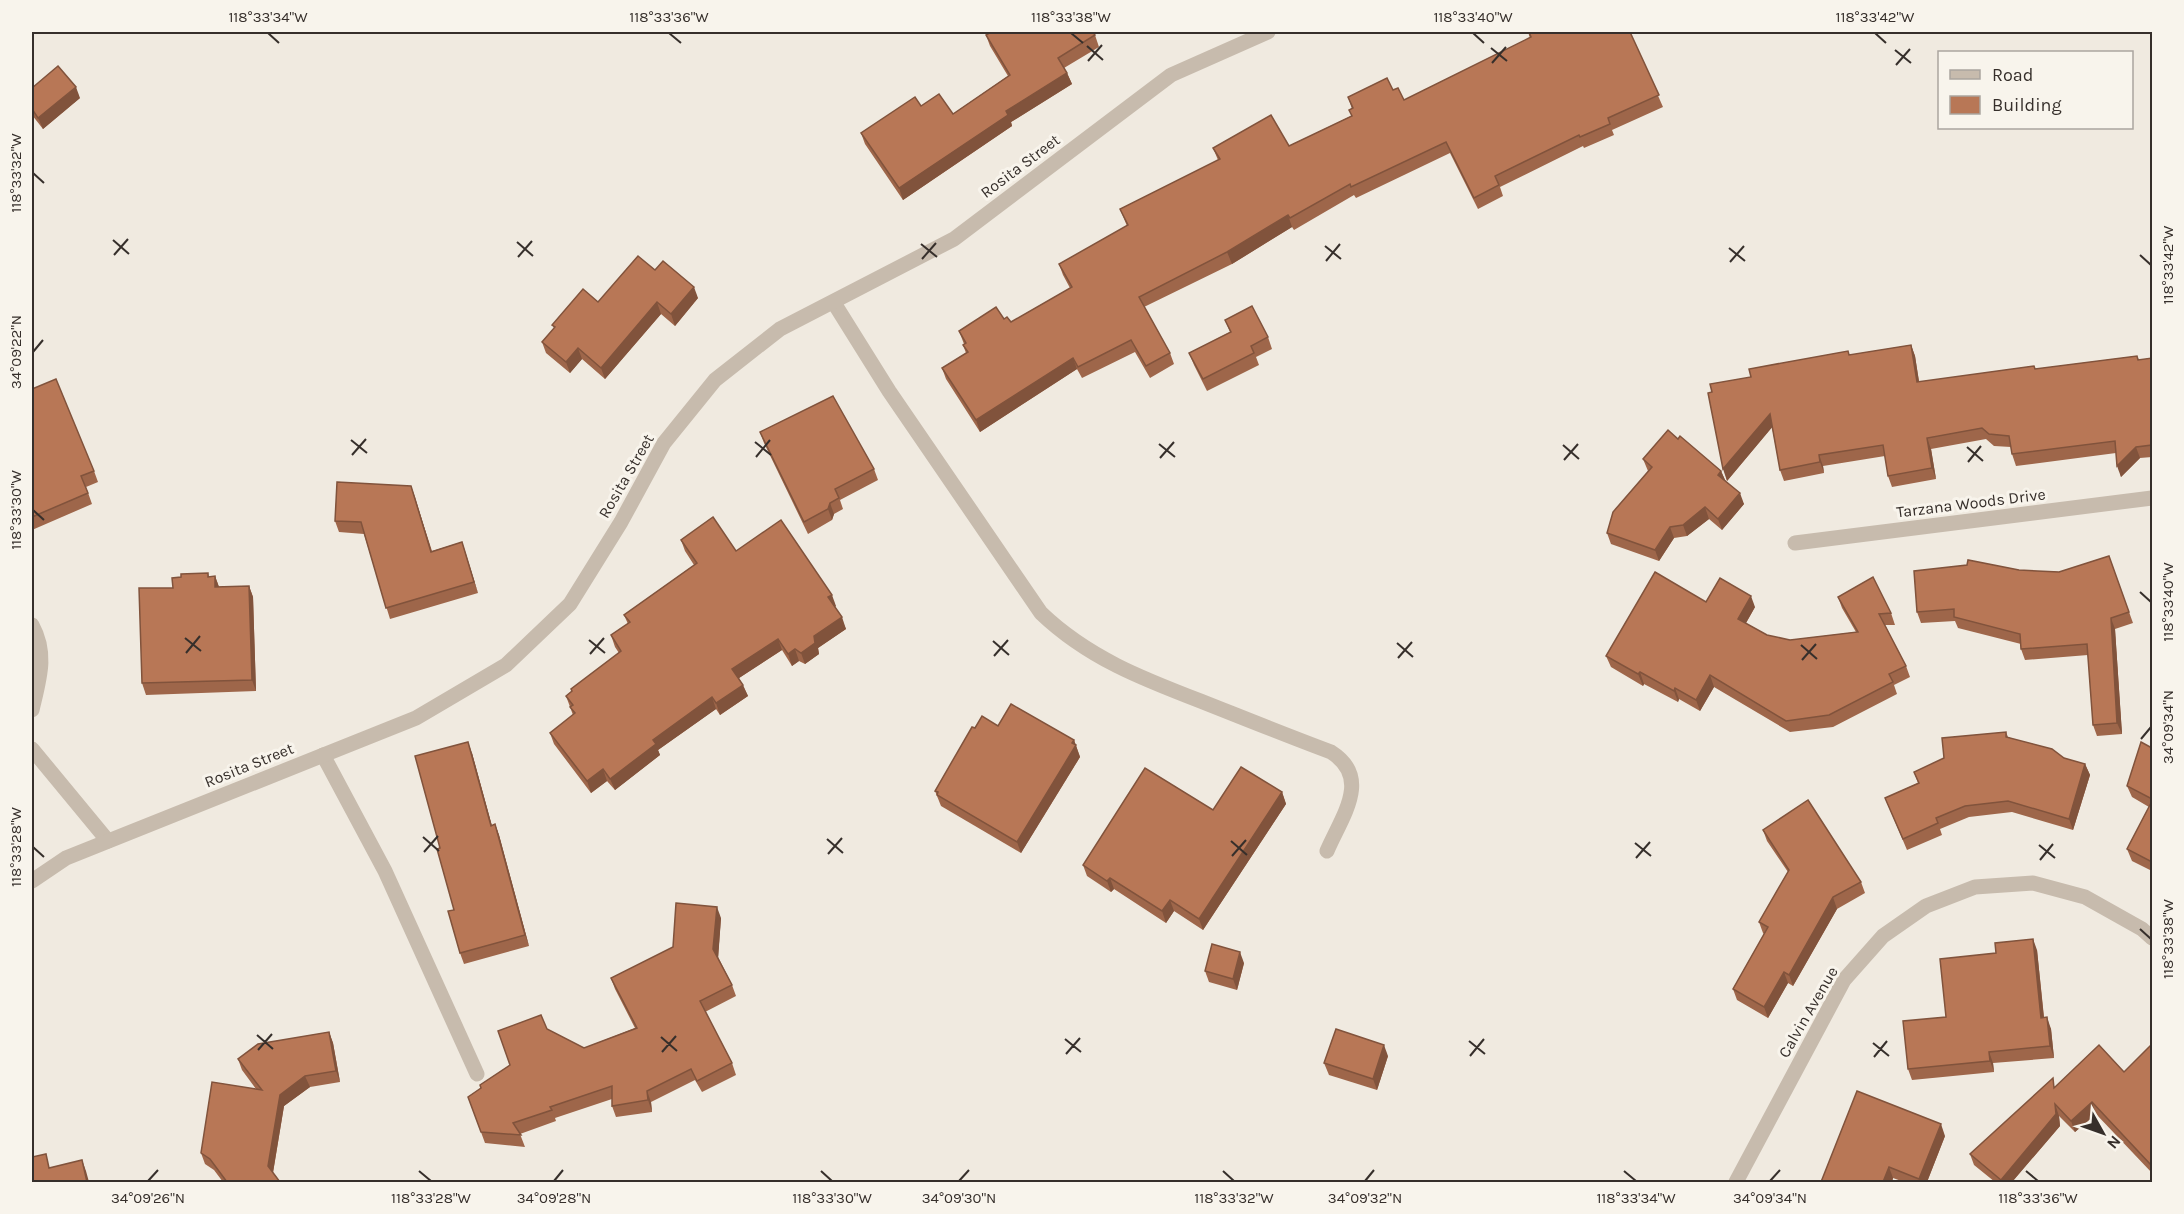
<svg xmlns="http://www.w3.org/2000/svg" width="2184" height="1214" viewBox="0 0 2184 1214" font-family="Karla,sans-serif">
<rect width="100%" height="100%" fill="#f0eae0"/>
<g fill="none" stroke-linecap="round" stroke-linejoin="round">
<g stroke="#c7bbad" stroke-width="15">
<path d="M834,303L889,391L1041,613C1088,658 1143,679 1203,702C1246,719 1288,736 1331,752C1372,778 1342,816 1327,851"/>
<polyline points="1795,543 2152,498"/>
<path d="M32,625C48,654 39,680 32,710"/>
<polyline points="32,749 108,841"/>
<polyline points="323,755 385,871 477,1074"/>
<polyline points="32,881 66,858 416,718 506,665 570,604 621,522 664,443 715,380 780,329 954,239 1171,75 1268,32"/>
<polyline points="1736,1182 1844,980 1883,936 1926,906 1975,887 2033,883 2085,897 2142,929 2152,938"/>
</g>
</g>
<g fill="#9e664a">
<polygon points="1528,32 1630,32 1663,107 1612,130 1614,135 1584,148 1583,146 1500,187 1503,196 1478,209 1450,153 1356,198 1354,195 1294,230 1292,227 1232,264 1144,307 1170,353 1174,364 1150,378 1135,352 1082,378 1077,369 980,432 946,379 942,368 966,353 963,345 964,344 959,331 1004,319 1011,322 1070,288 1063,275 1059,264 1127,226 1120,209 1218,160 1213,148 1289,146 1351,116 1352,109 1348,97 1393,90 1404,100 1530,38"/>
<polygon points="986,35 1095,35 1099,47 1064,68 1067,73 1072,84 1011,122 1012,126 903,200 865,144 861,133 921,106 953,114 1008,76 990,46"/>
<polygon points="32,88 80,98 43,129 32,115"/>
<polygon points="655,270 698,298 675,326 661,314 605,379 582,359 570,373 546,353 542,342 554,328 552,325 598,302"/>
<polygon points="1225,320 1268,337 1272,349 1256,357 1259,365 1207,391 1194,365 1189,353 1230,332"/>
<polygon points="1911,345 1915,356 1919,382 2034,366 2035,369 2137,356 2139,360 2152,358 2152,457 2140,458 2121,477 2116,453 2016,466 2012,454 2011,447 1994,446 1986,439 1931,449 1936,479 1892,487 1888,476 1885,456 1823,466 1824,473 1784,481 1780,470 1772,427 1727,481 1712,392 1751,377 1850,355"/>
<polygon points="32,389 94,471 98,482 86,487 92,504 32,530"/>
<polygon points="760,432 874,469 878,480 840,500 843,509 834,514 832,520 808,534 764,443"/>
<polygon points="1678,439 1721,471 1725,480 1744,504 1722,530 1709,519 1687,536 1674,538 1659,561 1611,544 1607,533 1648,471 1643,459"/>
<polygon points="411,486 432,551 462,542 478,593 390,619 364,534 339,532 335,521"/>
<polygon points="681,540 736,551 836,606 835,607 846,629 818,648 819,654 805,664 799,661 792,666 782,650 739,678 748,696 720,715 716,709 658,750 660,755 615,790 607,781 591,793 554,744 550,733 573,715 566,696 572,691 571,689 619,653 615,647 611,635 628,624 624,615 694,565 685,551"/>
<polygon points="2109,556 2133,623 2115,629 2122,734 2097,736 2093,725 2088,655 2025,660 2021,649 2021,644 1958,628 1955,621 1921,623 1917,612 2019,570 2059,572"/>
<polygon points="208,573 209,577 215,576 219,587 249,586 253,597 256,691 146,695 142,683 173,588 181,577"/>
<polygon points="1838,597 1891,613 1895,625 1885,625 1906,666 1910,677 1894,685 1897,694 1833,727 1790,732 1714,687 1700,711 1679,699 1678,702 1644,684 1643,686 1611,667 1606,656 1706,602 1755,607 1746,623 1767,635 1790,640 1856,632 1842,608"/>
<polygon points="998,726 1074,740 1080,757 1021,853 941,806 935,791 975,728"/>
<polygon points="2006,732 2008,737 2064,758 2085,764 2090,775 2073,830 2012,812 1969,817 1940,829 1942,835 1907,850 1885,798 1918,783 1914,772"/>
<polygon points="2152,748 2152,871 2132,861 2127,849 2149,807 2132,797 2127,786"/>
<polygon points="472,753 492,826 495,824 499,835 529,946 464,964 460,953 454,910 440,848"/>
<polygon points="1282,792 1286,804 1203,930 1174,911 1166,923 1114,889 1111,892 1087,876 1083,865 1213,810"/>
<polygon points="1763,830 1861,882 1865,893 1837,909 1793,986 1788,983 1768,1018 1737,1000 1733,989 1764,934 1763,933 1759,922 1788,872 1767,841"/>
<polygon points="721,918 718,957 732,985 736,996 705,1012 732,1063 736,1075 702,1092 695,1080 651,1102 652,1112 616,1117 612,1106 612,1099 555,1118 556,1121 520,1134 525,1147 485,1143 468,1097 481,1088 480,1085 510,1065 547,1029 584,1048 635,1028 615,989 611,978 673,947"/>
<polygon points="2037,950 2044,1017 2051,1029 2054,1058 1993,1063 1994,1072 1912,1080 1908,1069 1946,1017"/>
<polygon points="1244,963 1237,990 1209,982 1205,971"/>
<polygon points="329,1032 333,1043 340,1082 310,1087 284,1106 273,1173 280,1182 223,1182 214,1170 205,1164 201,1153 256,1089 242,1070 238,1059"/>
<polygon points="2152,1044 2152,1173 2096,1114 2075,1132 2059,1116 2060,1126 2012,1182 1995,1182 1974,1165 1970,1154 2056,1086 2124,1072"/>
<polygon points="1388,1056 1377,1090 1329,1075 1324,1063"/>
<polygon points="1945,1136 1927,1182 1904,1182 1893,1178 1892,1182 1821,1182"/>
</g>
<g fill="#81533c">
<polygon points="1067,73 1072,84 1011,122 1012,126 903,200 899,188 1006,111"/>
<polygon points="76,87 80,98 43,129 38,118"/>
<polygon points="1288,215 1292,227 1232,264 1227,252"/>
<polygon points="694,287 698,298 675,326 671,314"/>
<polygon points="657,302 661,314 605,379 601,368"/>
<polygon points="1911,345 1915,356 1921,394 1917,382"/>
<polygon points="578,348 582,359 570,373 566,362"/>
<polygon points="1073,358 1077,369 980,432 976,420"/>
<polygon points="1770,414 1774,425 1727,481 1723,469"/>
<polygon points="1927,438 1931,449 1936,479 1932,468"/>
<polygon points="2136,447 2140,458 2121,477 2117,466"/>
<polygon points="1819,455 1823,466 1824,473 1820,462"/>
<polygon points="1721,471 1726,482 1718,475"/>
<polygon points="411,486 415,497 435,563 431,552"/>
<polygon points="1740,493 1744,504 1722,530 1718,519"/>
<polygon points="830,503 834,514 832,520 828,509"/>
<polygon points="1705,507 1709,519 1687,536 1683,525"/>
<polygon points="1670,527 1674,538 1659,561 1655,550"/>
<polygon points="462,542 466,554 478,593 474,582"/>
<polygon points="215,576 219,587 215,587"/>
<polygon points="249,586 253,597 256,691 252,680"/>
<polygon points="832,595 836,606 832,608 828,597"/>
<polygon points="1751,596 1755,607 1742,630 1738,619"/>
<polygon points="842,617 846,629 818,648 819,654 805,664 801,653 814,636"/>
<polygon points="2111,618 2115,629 2122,734 2117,723"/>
<polygon points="778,639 782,650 736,680 732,669"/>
<polygon points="795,649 799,661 792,666 788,654"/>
<polygon points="1640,672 1644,684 1643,686 1638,674"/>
<polygon points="1710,675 1714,687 1700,711 1696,700"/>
<polygon points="743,685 748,696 720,715 716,703"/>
<polygon points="1675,688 1679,699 1678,702 1674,691"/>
<polygon points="712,697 716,709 658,750 660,755 615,790 610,779 653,740"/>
<polygon points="1074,740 1080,757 1021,853 1017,842"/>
<polygon points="468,742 472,753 495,837 491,826"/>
<polygon points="2085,764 2090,775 2073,830 2069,819"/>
<polygon points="603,769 607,781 591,793 587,781"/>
<polygon points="1282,792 1286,804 1203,930 1199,919"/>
<polygon points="495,824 499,835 529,946 525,935"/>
<polygon points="1110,878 1114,889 1111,892 1107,881"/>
<polygon points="1833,897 1837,909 1793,986 1789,975"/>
<polygon points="1170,900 1174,911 1166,923 1162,911"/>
<polygon points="717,907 721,918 718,960 713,949"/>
<polygon points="2033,939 2037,950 2045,1029 2041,1018"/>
<polygon points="1240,952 1244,963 1237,990 1233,979"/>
<polygon points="1784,972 1788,983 1768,1018 1764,1007"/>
<polygon points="2047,1017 2051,1029 2054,1058 2050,1046"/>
<polygon points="329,1032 333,1043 340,1082 336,1071"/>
<polygon points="1384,1045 1388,1056 1377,1090 1373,1079"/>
<polygon points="1989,1052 1993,1063 1994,1072 1990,1061"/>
<polygon points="305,1076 310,1087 284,1106 272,1178 268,1166 280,1095"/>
<polygon points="647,1091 651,1102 652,1112 648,1100"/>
<polygon points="2092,1102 2096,1114 2075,1132 2071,1121"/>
<polygon points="2055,1104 2059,1116 2060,1126 2012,1182 2002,1182 2001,1180"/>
<polygon points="1941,1124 1945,1136 1927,1182 1921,1182 1919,1179"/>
<polygon points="82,1160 86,1171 89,1182 87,1182"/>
<polygon points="1889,1167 1893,1178 1892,1182 1883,1182"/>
</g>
<g fill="#b87756" stroke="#81533c" stroke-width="1.5">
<polygon points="991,32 1093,32 1095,35 1058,58 1067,73 1006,111 1008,115 899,188 861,133 915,97 921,106 939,94 953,114 1010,75 986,35"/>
<polygon points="1529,32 1630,32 1659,95 1608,118 1610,124 1580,137 1579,135 1495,176 1499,185 1474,198 1446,142 1351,187 1350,184 1290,218 1288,215 1227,252 1139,297 1170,353 1146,366 1131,340 1078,367 1073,358 976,420 942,368 968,352 963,345 966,343 959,331 996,307 1004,319 1007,317 1011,322 1072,287 1059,264 1128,225 1120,209 1220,159 1213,148 1271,115 1289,146 1352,116 1349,110 1353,108 1348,97 1387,78 1393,90 1398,88 1404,100 1531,37"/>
<polygon points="58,66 76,87 38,118 32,109 32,88"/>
<polygon points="638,256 655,270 663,261 694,287 671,314 657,302 601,368 578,348 566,362 542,342 555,327 552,325 583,289 598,302"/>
<polygon points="1252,306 1268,337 1251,346 1254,353 1203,379 1189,353 1231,332 1225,320"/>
<polygon points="1911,345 1917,382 2034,366 2035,369 2137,356 2138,360 2152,358 2152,445 2136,447 2117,466 2115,441 2012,454 2009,436 1989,434 1982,428 1927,438 1932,468 1888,476 1883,445 1819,455 1820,462 1780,470 1770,414 1723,469 1708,393 1712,392 1710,384 1751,377 1749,369 1848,351 1849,355"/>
<polygon points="56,379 94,471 81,476 88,493 32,517 32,389"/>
<polygon points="833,396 874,469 835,489 839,498 830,503 828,509 804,522 760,432"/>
<polygon points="1668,430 1678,439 1680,436 1721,471 1718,475 1740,493 1718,519 1705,507 1683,525 1670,527 1655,550 1607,533 1613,512 1652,467 1643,459"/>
<polygon points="337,482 411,486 431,552 462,542 474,582 386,608 361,522 335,521"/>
<polygon points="713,517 736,551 781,520 832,595 828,597 842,617 814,636 815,643 801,653 795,649 788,654 778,639 732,669 743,685 716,703 712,697 653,740 656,744 610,779 603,769 587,781 550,733 575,713 570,707 573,705 566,696 572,691 571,689 621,651 611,635 630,622 624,615 697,563 681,540"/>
<polygon points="2109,556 2129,612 2111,618 2117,723 2093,725 2087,644 2021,649 2020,634 1954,617 1954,609 1917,612 1914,571 1967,565 1968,560 2019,570 2059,572"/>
<polygon points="1655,572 1706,602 1720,578 1751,596 1738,619 1767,635 1790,640 1858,632 1838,597 1873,577 1891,613 1879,614 1906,666 1889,674 1893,682 1829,715 1786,721 1710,675 1696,700 1675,688 1674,691 1640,672 1638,674 1606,656"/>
<polygon points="208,573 208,577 215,576 215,587 249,586 252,680 142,683 139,588 173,588 172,578 181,577 181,574"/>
<polygon points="1011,704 1074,740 1072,743 1076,745 1017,842 937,795 938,792 935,791 972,727 975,728 982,716 998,726"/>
<polygon points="2006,732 2006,737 2052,749 2064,758 2085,764 2069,819 2008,801 1965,806 1936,818 1938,823 1903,839 1885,798 1919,783 1914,772 1944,758 1942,738"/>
<polygon points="468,742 491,826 495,824 525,935 460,953 448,911 454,910 437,849 440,848 415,756"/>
<polygon points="2141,742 2152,748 2152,799 2127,786"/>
<polygon points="1241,767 1282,792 1199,919 1170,900 1162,911 1110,878 1107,881 1083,865 1145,768 1213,810"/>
<polygon points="1808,800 1861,882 1833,897 1789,975 1784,972 1764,1007 1733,989 1768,927 1759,922 1789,870 1763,830"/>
<polygon points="2152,801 2152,862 2127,849"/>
<polygon points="676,903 717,907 713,949 732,985 700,1001 732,1063 697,1081 691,1069 647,1091 648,1100 612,1106 612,1086 550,1107 552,1110 513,1123 521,1135 481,1132 468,1097 481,1088 480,1085 510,1065 498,1031 541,1015 547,1029 584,1048 637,1028 611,978 673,947"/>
<polygon points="2033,939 2041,1018 2047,1017 2050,1046 1989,1052 1990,1061 1908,1069 1903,1021 1946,1017 1940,959 1996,953 1995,943"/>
<polygon points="1212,944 1240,952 1233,979 1205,971"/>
<polygon points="1336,1029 1384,1045 1373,1079 1324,1063"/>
<polygon points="329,1032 336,1071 305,1076 280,1095 268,1166 280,1182 227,1182 210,1159 201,1153 212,1082 262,1090 238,1059 258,1044"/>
<polygon points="2152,1044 2152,1166 2092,1102 2071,1121 2055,1104 2056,1114 2001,1180 1970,1154 2053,1078 2054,1088 2099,1045 2124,1072"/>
<polygon points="1857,1091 1941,1124 1919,1179 1889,1167 1883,1182 1821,1182"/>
<polygon points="46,1154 49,1168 82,1160 87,1182 32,1182 32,1157"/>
</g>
<path fill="none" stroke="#362f2b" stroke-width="2" d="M268,33L279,43M669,33L681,43M1071,33L1083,43M1473,33L1484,43M1875,33L1886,43M1087,46L1103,60M1491,48L1507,61M1895,50L1911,63M1088,61L1102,45M1492,63L1506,47M1896,65L1910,49M33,173L44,183M113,240L129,254M517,242L533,256M921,244L937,257M1325,246L1341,259M1729,248L1745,261M114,255L128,239M2140,255L2151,265M518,257L532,241M922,259L936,243M1326,261L1340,244M1730,262L1744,246M33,352L43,340M351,440L367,453M755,442L771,455M1159,444L1175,457M1563,445L1579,459M1967,447L1983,461M352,455L366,439M756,457L770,440M1160,458L1174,442M1564,460L1578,444M1968,462L1981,446M33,510L44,520M2140,592L2151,602M185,638L201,651M589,640L605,653M993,641L1009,655M1397,643L1413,657M1801,645L1817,659M186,653L200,636M590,654L604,638M994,656L1008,640M1398,658L1412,642M1802,660L1816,644M2141,739L2151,727M423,837L439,851M827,839L843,853M1231,841L1247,855M1635,843L1651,856M2039,845L2055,858M33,847L44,857M424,852L438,836M828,854L842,838M1232,856L1246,840M1636,858L1650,842M2040,860L2053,844M2140,929L2151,939M257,1035L273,1049M661,1037L677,1051M1065,1039L1081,1052M1469,1041L1485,1054M1873,1043L1889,1056M258,1050L272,1034M662,1052L676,1036M1066,1054L1080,1038M1470,1056L1484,1039M1874,1057L1887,1041M419,1171L431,1181M821,1171L832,1181M1223,1171L1234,1181M1624,1171L1636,1181M2026,1171L2038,1181M148,1181L158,1170M554,1181L563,1170M959,1181L969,1170M1365,1181L1374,1170M1770,1181L1780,1170"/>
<g text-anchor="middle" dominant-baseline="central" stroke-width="6" stroke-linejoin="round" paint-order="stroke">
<g font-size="16" fill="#362f2b" stroke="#f8f4ec">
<text transform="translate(1020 166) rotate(-37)">Rosita Street</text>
<text transform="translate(626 476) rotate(-60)">Rosita Street</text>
<text transform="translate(1971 503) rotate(-7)">Tarzana Woods Drive</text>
<text transform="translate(249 765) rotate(-22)">Rosita Street</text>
<text transform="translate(1808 1012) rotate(-60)">Calvin Avenue</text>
</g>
</g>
<rect width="2184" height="1214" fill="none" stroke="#f8f4ec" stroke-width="66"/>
<rect x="1938" y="51" width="195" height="78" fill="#f8f4ec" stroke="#aaa59f" stroke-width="1.5"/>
<rect x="1950" y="70" width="30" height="9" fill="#c7bbad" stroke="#aaa59f" stroke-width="1.5"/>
<text x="1992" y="81" font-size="18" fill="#362f2b">Road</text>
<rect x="1950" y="96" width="30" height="18" fill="#b87756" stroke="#aaa59f" stroke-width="1.5"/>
<text x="1992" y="111" font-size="18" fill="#362f2b">Building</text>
<g transform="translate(2103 1133) rotate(130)" stroke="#f8f4ec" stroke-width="4.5" paint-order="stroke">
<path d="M0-4.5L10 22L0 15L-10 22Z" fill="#362f2b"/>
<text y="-9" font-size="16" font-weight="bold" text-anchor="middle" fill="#362f2b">N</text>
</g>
<rect x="33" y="33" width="2118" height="1148" fill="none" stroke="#362f2b" stroke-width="2"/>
<g font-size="15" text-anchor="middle" fill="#362f2b">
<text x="268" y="22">118°33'34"W</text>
<text x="669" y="22">118°33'36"W</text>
<text x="1071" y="22">118°33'38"W</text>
<text x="1473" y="22">118°33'40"W</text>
<text x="1875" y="22">118°33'42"W</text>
<text transform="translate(16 173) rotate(-90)" y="5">118°33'32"W</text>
<text transform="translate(2168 265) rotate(-90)" y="5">118°33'42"W</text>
<text transform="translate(16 352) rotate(-90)" y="5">34°09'22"N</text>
<text transform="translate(16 510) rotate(-90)" y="5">118°33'30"W</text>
<text transform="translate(2168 602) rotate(-90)" y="5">118°33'40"W</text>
<text transform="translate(2168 727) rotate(-90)" y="5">34°09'34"N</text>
<text transform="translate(16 847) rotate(-90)" y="5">118°33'28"W</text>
<text transform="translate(2168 939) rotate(-90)" y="5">118°33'38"W</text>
<text x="148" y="1203">34°09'26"N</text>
<text x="431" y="1203">118°33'28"W</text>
<text x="554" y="1203">34°09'28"N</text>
<text x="832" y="1203">118°33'30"W</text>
<text x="959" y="1203">34°09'30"N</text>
<text x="1234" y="1203">118°33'32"W</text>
<text x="1365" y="1203">34°09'32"N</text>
<text x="1636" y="1203">118°33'34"W</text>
<text x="1770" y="1203">34°09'34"N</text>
<text x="2038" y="1203">118°33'36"W</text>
</g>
</svg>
